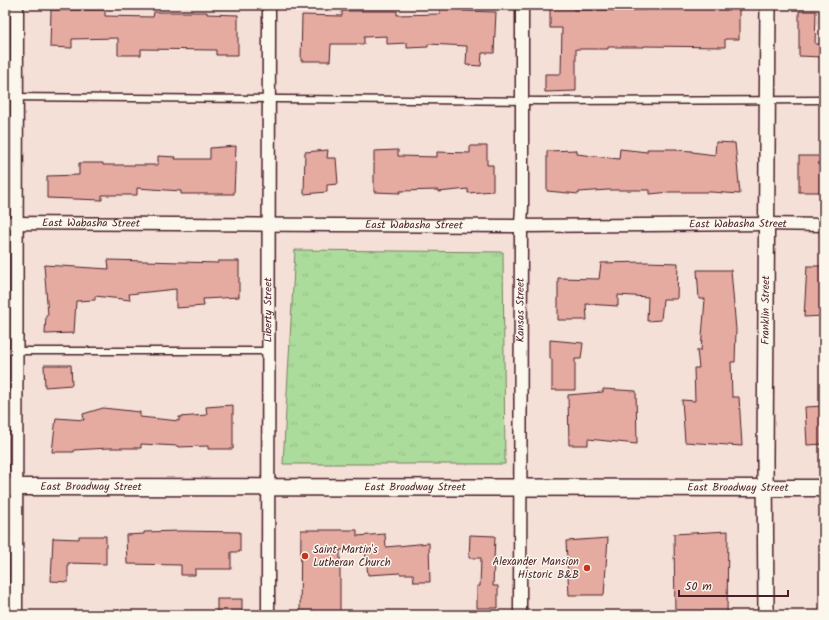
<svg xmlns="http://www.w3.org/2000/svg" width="829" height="620" viewBox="0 0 829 620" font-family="Kalam,sans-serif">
<defs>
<pattern id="grass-tufts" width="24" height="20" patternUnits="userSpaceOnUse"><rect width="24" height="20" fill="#acdc9c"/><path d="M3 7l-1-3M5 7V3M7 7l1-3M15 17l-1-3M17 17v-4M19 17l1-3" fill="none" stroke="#96bc87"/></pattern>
</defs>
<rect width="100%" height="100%" fill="#f4e0d6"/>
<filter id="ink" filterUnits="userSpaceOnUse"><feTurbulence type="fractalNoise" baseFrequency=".025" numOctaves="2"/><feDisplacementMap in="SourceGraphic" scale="8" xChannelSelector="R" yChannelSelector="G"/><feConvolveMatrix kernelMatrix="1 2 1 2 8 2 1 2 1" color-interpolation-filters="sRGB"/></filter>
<g filter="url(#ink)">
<polygon fill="url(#grass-tufts)" stroke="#7b7e64" points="295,250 503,252 505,464 283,464"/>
<g fill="#e5aba1" stroke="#4a1f2b">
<polygon points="550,5 574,5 574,10 648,10 648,7 739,7 739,39 725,39 725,47 644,46 644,47 608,47 608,49 576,49 576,91 545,92 545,74 561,74 562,28 550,28"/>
<polygon points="440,7 463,8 463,11 496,12 494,53 482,53 481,66 466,65 467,46 428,44 428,47 407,48 407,43 387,44 387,36 364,37 364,44 331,44 330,61 301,61 302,15 342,16 342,11 397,11 397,15 440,14"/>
<polygon points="51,10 105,10 105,16 153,17 154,12 207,12 207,14 238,15 238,55 216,55 216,50 141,49 141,55 118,55 118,38 72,39 72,48 50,47"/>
<polygon points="799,11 816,11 815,44 822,44 822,57 799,56"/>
<polygon points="716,142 735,143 740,194 711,192 670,192 650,194 650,190 608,190 579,192 579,194 547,191 547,151 577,150 577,154 619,159 620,149 647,152 647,149 677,149 677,150 692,151 692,152 715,155"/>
<polygon points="236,146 234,194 181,194 181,191 137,188 137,195 102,195 102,200 47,198 47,176 79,175 79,163 103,163 103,165 158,165 158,156 176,157 175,159 210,159 210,148"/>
<polygon points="470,146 487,146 487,165 493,165 493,191 468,193 468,189 438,192 438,190 400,191 400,193 374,192 374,151 398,150 398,156 437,157 437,152 470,153"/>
<polygon points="328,150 327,158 336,158 338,184 327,185 327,192 304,194 305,152"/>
<rect x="799" y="156" width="21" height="36"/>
<polygon points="108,260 218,263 218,261 239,261 239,297 203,299 204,306 176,308 176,289 129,294 130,300 95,296 95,300 76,301 74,333 45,334 46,315 48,315 44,265 109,269"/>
<polygon points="646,262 678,263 677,299 663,299 661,320 647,321 648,297 618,295 618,306 586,304 587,320 558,320 558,278 599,279 601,263"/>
<polygon points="807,266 824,266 824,316 804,317"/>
<polygon points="697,270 731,270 736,330 735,362 731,362 732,397 739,397 742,446 685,442 682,400 695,401 694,368 699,368 697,350 701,350 705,299 699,299"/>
<polygon points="550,340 583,343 581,359 575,359 575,390 552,390 552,359 550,359"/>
<polygon points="44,365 71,365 72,385 45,387"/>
<polygon points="603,389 636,391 637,444 588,439 588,445 569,445 568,395 603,392"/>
<polygon points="233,405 233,449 208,449 208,446 178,447 178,446 141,444 141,448 109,448 74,450 74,452 52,452 56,418 84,420 83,414 103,408 140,412 140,417 179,421 179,417 207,415 206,407"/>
<polygon points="824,406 824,444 807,445 805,407"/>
<polygon points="301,530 357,530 357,536 385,534 386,547 429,543 430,582 414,582 413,574 400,574 400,573 368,575 365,550 340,550 340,615 300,615"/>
<polygon points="180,531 240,532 240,552 231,552 231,569 195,569 195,575 181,575 181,565 127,564 126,535 144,534 144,532"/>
<polygon points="728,531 727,615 675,615 674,534"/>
<polygon points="470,535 495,536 493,586 498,586 498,608 477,608 477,586 480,586 481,558 469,558"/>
<polygon points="79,536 106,536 106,564 68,563 68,582 51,581 53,538 79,539"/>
<polygon points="608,538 604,595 569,595 566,541"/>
<rect x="217" y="599" width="25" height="16"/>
</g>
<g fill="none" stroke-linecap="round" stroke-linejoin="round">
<g stroke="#4a1f2b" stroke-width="9">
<g id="service">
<polyline points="5,97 543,101 824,100"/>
<polyline points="5,351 269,351"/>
</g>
</g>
<g stroke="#4a1f2b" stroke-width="15">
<g id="minor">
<path id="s1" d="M5,223L521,226L766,224L824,225"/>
<polyline points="16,615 17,5"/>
<path id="s2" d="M268,615L269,5"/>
<path id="s3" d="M520,615L521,226L522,206V5"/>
</g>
</g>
<g stroke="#4a1f2b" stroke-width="18">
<g id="tertiary">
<path id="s4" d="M766,615L765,459L768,5"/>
</g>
</g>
<g stroke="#4a1f2b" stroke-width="19">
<g id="secondary">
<path id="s5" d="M5,487L824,488"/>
</g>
</g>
<use href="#service" stroke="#fbf7ec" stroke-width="6"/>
<use href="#minor" stroke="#fbf7ec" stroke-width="12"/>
<use href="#tertiary" stroke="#fbf7ec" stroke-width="15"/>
<use href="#secondary" stroke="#fbf7ec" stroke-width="16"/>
</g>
</g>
<g fill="#c8321e" stroke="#fbf7ec" stroke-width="1.5">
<circle cx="305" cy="556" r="4"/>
<circle cx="587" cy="568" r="4"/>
</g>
<g text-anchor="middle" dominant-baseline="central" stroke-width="3" stroke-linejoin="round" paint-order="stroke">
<g font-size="11" fill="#4a1f2b" stroke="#fbf7ec">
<text stroke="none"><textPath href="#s1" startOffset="86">East Wabasha Street</textPath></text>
<text stroke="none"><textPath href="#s1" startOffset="733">East Wabasha Street</textPath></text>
<text stroke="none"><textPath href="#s1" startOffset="409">East Wabasha Street</textPath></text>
<text stroke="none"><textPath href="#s2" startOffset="305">Liberty Street</textPath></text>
<text stroke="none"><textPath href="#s3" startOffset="305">Kansas Street</textPath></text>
<text stroke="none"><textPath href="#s4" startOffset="305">Franklin Street</textPath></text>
<text stroke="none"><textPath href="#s5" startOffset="86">East Broadway Street</textPath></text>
<text stroke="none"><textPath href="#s5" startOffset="410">East Broadway Street</textPath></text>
<text stroke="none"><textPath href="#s5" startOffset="733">East Broadway Street</textPath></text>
</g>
<g font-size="11" fill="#4a1f2b" stroke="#fbf7ec" text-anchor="start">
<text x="313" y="550">Saint Martin's<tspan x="313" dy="13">Lutheran Church</tspan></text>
<text x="579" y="562" text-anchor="end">Alexander Mansion<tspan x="579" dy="13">Historic B&amp;B</tspan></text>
</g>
</g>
<rect width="829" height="620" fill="none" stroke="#fbf7ec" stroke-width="20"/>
<rect x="10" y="10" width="809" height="600" fill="none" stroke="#4a1f2b" stroke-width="1.5" filter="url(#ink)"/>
<path d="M679 590v6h109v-6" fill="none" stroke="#4a1f2b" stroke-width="2"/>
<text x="685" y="590" font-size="12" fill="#4a1f2b" stroke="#fbf7ec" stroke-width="3" paint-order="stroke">50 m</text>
</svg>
